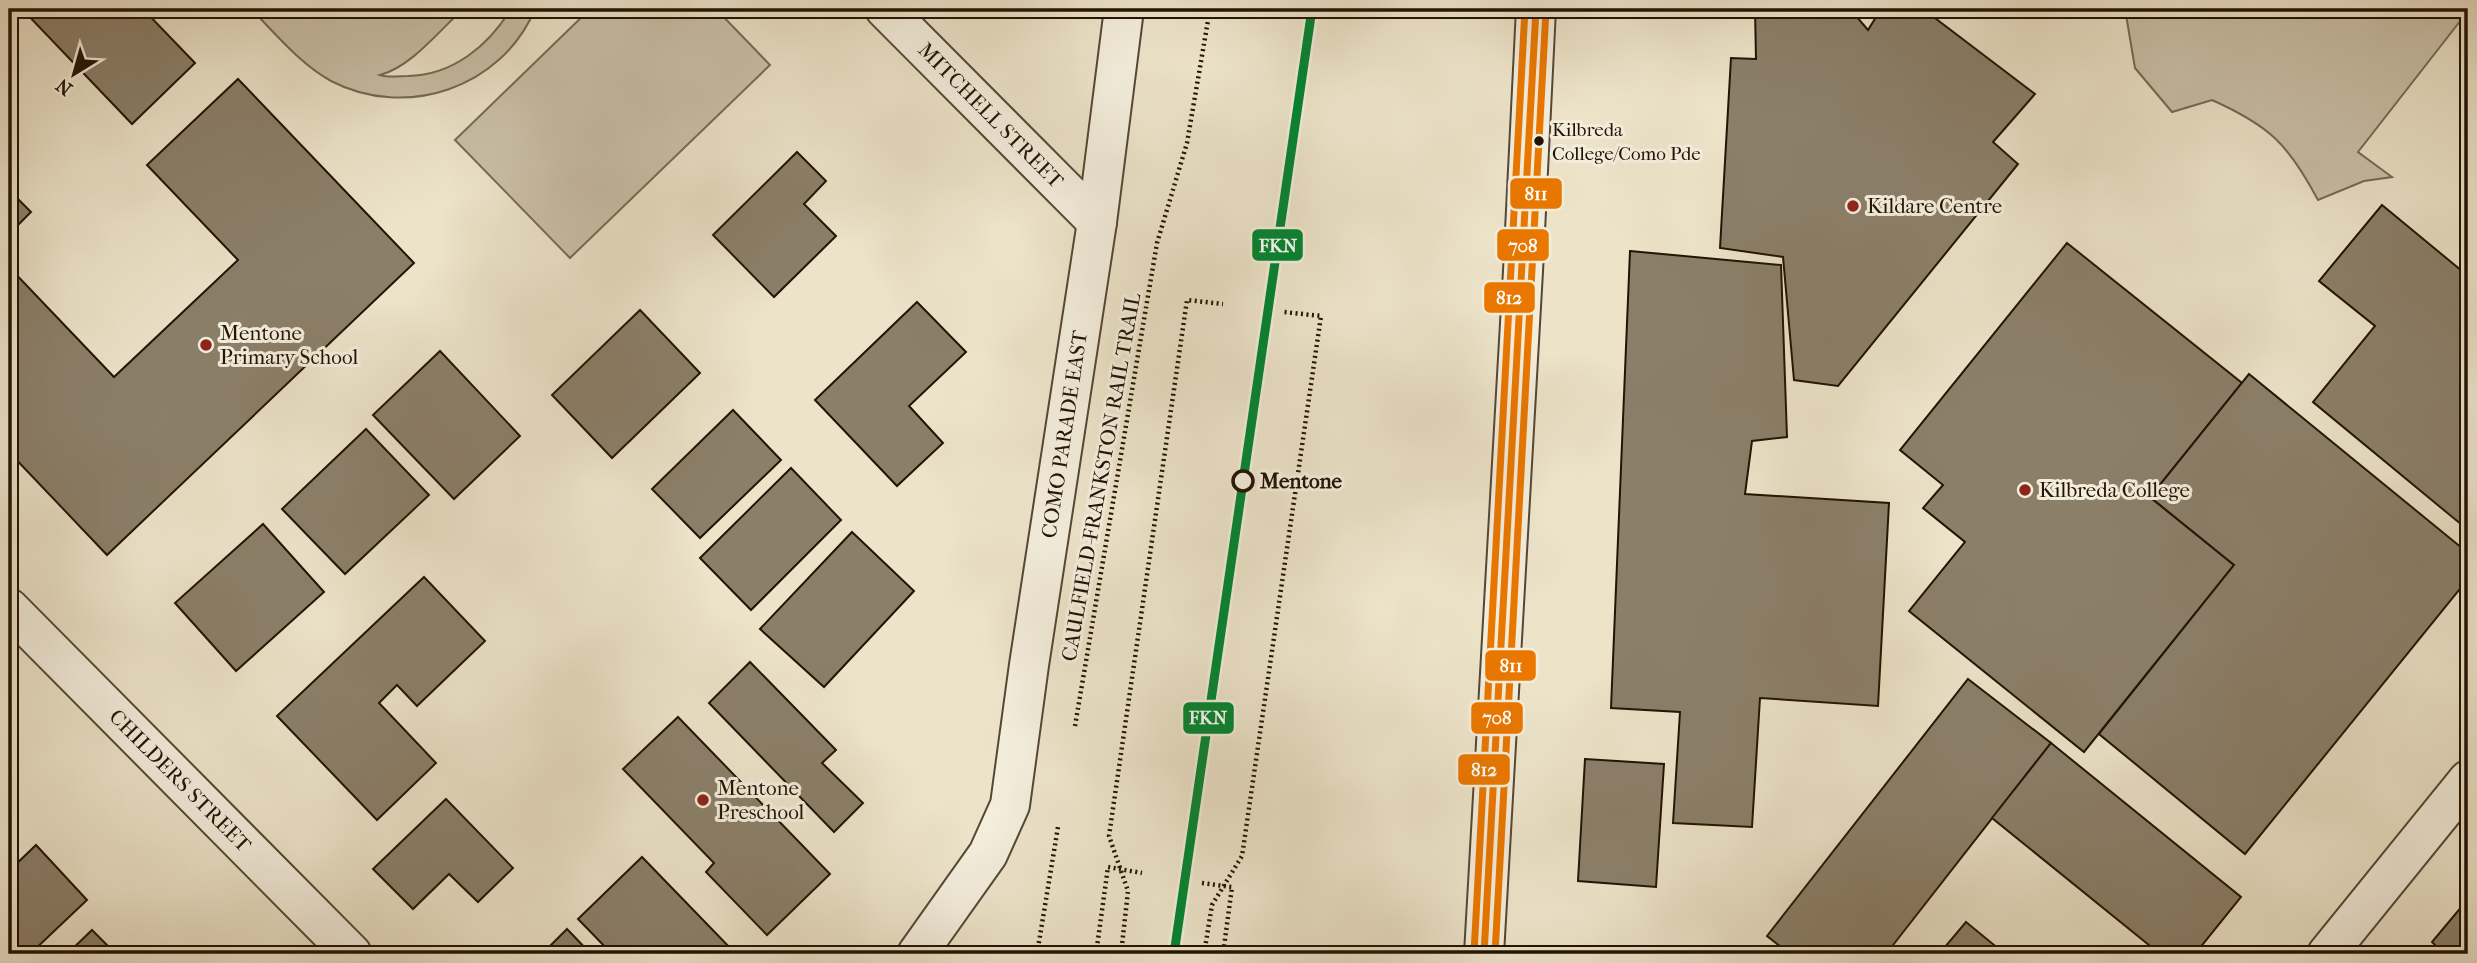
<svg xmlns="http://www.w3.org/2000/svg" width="2477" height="963" viewBox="0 0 2477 963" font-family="'IM FELL French Canon',serif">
<rect width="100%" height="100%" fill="#ece3c9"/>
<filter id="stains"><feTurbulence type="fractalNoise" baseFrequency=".00286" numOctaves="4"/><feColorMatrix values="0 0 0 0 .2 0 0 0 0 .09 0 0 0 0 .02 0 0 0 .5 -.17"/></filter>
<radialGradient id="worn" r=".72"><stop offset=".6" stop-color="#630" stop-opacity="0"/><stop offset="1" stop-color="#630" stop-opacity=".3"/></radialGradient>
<g fill="#cac0a8" stroke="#766a56" stroke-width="2">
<path d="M251,9H463C440,30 411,67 380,75C389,78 399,76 408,76C453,75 488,46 511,9H535C502,88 406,120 331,81C300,64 276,34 251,9Z"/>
<polygon points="590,9 716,9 770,65 570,258 455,140"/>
<path d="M2125,9H2468V11L2358,152L2392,177L2364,181L2318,200C2288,144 2270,126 2212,100L2172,112L2135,68Z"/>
</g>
<g fill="#8b7f6a" stroke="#221304" stroke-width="2">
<polygon points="22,9 143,9 195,63 132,124"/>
<polygon points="1755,9 1850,9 1868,30 1881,9 1923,9 2035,94 1993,142 2018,164 1838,386 1794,380 1783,257 1720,248 1731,58 1756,59"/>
<polygon points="238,79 414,263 107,555 9,452 9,267 114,377 238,260 147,165"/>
<polygon points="797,152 826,181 804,204 836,236 774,297 713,235"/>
<polygon points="9,190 31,212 9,234"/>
<polygon points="2382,205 2468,276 2468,530 2313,402 2375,326 2319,281"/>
<polygon points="2067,243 2242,383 2150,497 2234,565 2084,752 1909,611 1965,542 1923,508 1943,485 1900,450"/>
<polygon points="1630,251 1781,265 1787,437 1752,441 1745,494 1889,503 1878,706 1760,698 1752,827 1673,823 1680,712 1611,708"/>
<polygon points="917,302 966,352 909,406 943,443 897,486 815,400"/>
<polygon points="640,310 700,373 612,458 552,395"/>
<polygon points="440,351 520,436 454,499 373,415"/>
<polygon points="2249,374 2468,553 2468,579 2245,854 2099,734 2234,565 2150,497"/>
<polygon points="733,410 781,460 700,538 652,489"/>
<polygon points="366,429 429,495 345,574 282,509"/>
<polygon points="791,468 841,520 751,610 700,558"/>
<polygon points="263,524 324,592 236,671 175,603"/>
<polygon points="852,532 914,591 824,687 760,629"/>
<polygon points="424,577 485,641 417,706 397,685 379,703 436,763 377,820 277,716"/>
<polygon points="750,662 836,750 822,763 863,803 834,832 709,703"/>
<polygon points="1968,679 2051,743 1886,954 1790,954 1767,936"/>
<polygon points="678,717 830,874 767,935 706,872 714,863 623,769"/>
<polygon points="2051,743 2241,897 2195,954 2160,954 1992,818"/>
<polygon points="1585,759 1664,764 1656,887 1578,881"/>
<polygon points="446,799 513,868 478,902 449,874 413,909 373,869"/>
<polygon points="36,845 87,900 30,954 9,954 9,871"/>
<polygon points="642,857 736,954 612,954 578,919"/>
<polygon points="2468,899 2468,954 2444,954 2432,942"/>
<polygon points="1966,922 2005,954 1939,954"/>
<polygon points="567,929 591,954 542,954"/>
<polygon points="92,930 116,954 67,954"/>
</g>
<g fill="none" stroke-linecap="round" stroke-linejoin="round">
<g stroke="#544735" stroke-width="42">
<g id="minor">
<path id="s1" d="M885,9L1097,222"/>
<path id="s2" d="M9,608L352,954"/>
</g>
</g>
<g stroke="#544735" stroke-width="42">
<g id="tertiary">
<path id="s3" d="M917,954L988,854L1010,805L1029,665L1097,222L1124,9"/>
<polyline points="1484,954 1523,271 1536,9"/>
<polyline points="2327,954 2468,780"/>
</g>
</g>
<g stroke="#221304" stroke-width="4.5" stroke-dasharray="2 3.5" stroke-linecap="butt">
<polyline points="1075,726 1157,243 1187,143 1210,9"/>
<polyline points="1202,883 1232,887 1223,954"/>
<polyline points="1037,954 1058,827"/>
<polyline points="1096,954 1108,867 1142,873"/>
<polyline points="1121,954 1128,891 1109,836 1187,300 1223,304"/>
<polyline points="1204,954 1212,905 1242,856 1321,316 1284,312"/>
</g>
<use href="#minor" stroke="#f3eddc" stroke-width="38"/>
<use href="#tertiary" stroke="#f3eddc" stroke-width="38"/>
<g stroke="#f3eddc" stroke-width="12">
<polyline id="bus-1" points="1484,954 1536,9"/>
</g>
<g stroke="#f3eddc" stroke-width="12">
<polyline id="bus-2" points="1495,954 1546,10"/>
</g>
<g stroke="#f3eddc" stroke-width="12">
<polyline id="bus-3" points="1474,953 1525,9"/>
</g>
<use href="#bus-1" stroke="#e97700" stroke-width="7"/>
<use href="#bus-2" stroke="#e97700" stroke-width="7"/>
<use href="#bus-3" stroke="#e97700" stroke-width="7"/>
<g stroke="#f3eddc" stroke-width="14">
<polyline id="rail-1" points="1174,954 1312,9"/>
</g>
<use href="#rail-1" stroke="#028430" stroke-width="9"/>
</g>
<circle fill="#221304" stroke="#f3eddc" stroke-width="2.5" cx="1539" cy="141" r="6"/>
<g fill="#8f2418" stroke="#f3eddc" stroke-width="2.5">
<circle cx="1853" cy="206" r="7"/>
<circle cx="206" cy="345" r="7"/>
<circle cx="2025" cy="490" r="7"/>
<circle cx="703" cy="800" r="7"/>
</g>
<circle fill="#f3eddc" stroke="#221304" stroke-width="3.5" cx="1243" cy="481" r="10"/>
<g text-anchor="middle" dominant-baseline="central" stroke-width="6" stroke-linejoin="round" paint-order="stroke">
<g font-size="19" fill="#221304" stroke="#f3eddc" text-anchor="start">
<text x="1552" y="130">Kilbreda<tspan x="1552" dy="24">College/Como Pde</tspan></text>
</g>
<g font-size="21" fill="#221304" stroke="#f3eddc">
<text stroke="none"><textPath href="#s1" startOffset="150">MITCHELL STREET</textPath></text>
<text stroke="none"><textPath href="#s3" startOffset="551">COMO PARADE EAST</textPath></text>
<text transform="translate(1101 477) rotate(-80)">CAULFIELD-FRANKSTON RAIL TRAIL</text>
<text stroke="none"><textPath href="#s2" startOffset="243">CHILDERS STREET</textPath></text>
</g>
<g font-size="21" fill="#221304" stroke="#f3eddc" text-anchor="start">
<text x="1867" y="206">Kildare Centre</text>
<text x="220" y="333">Mentone<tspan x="220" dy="24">Primary School</tspan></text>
<text x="2039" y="490">Kilbreda College</text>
<text x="717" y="788">Mentone<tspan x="717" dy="24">Preschool</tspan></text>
</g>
<g font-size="21" font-weight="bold" fill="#221304" stroke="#f3eddc" text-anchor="start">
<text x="1260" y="481">Mentone</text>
</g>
</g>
<g stroke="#f3eddc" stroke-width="2.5">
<rect x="1509" y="177" width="54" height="33" rx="7" fill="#e97700"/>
<rect x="1251" y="228" width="53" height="34" rx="7" fill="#028430"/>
<rect x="1496" y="228" width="54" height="34" rx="7" fill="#e97700"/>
<rect x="1483" y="281" width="53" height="33" rx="7" fill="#e97700"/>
<rect x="1484" y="649" width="53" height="33" rx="7" fill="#e97700"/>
<rect x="1182" y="701" width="53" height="34" rx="7" fill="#028430"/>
<rect x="1470" y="701" width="54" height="34" rx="7" fill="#e97700"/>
<rect x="1457" y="753" width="54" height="33" rx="7" fill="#e97700"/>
</g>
<g font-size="19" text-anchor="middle" font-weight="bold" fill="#fff">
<text x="1536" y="200">811</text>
<text x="1278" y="252">FKN</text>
<text x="1523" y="252">708</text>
<text x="1509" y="304">812</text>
<text x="1511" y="672">811</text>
<text x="1208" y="724">FKN</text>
<text x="1497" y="724">708</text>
<text x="1484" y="776">812</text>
</g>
<rect width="2477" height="963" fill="none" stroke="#ece3c9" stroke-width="35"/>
<rect x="10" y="10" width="2456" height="942" fill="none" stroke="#221304" stroke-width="3.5"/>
<rect x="18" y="18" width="2442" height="928" fill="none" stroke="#221304" stroke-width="2"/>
<g transform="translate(74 74) rotate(217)" stroke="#f3eddc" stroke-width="5" paint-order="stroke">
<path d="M0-5L12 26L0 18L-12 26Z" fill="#221304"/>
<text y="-10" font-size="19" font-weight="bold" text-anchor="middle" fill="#221304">N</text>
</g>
<rect width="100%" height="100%" filter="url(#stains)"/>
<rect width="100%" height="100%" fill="url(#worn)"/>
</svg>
